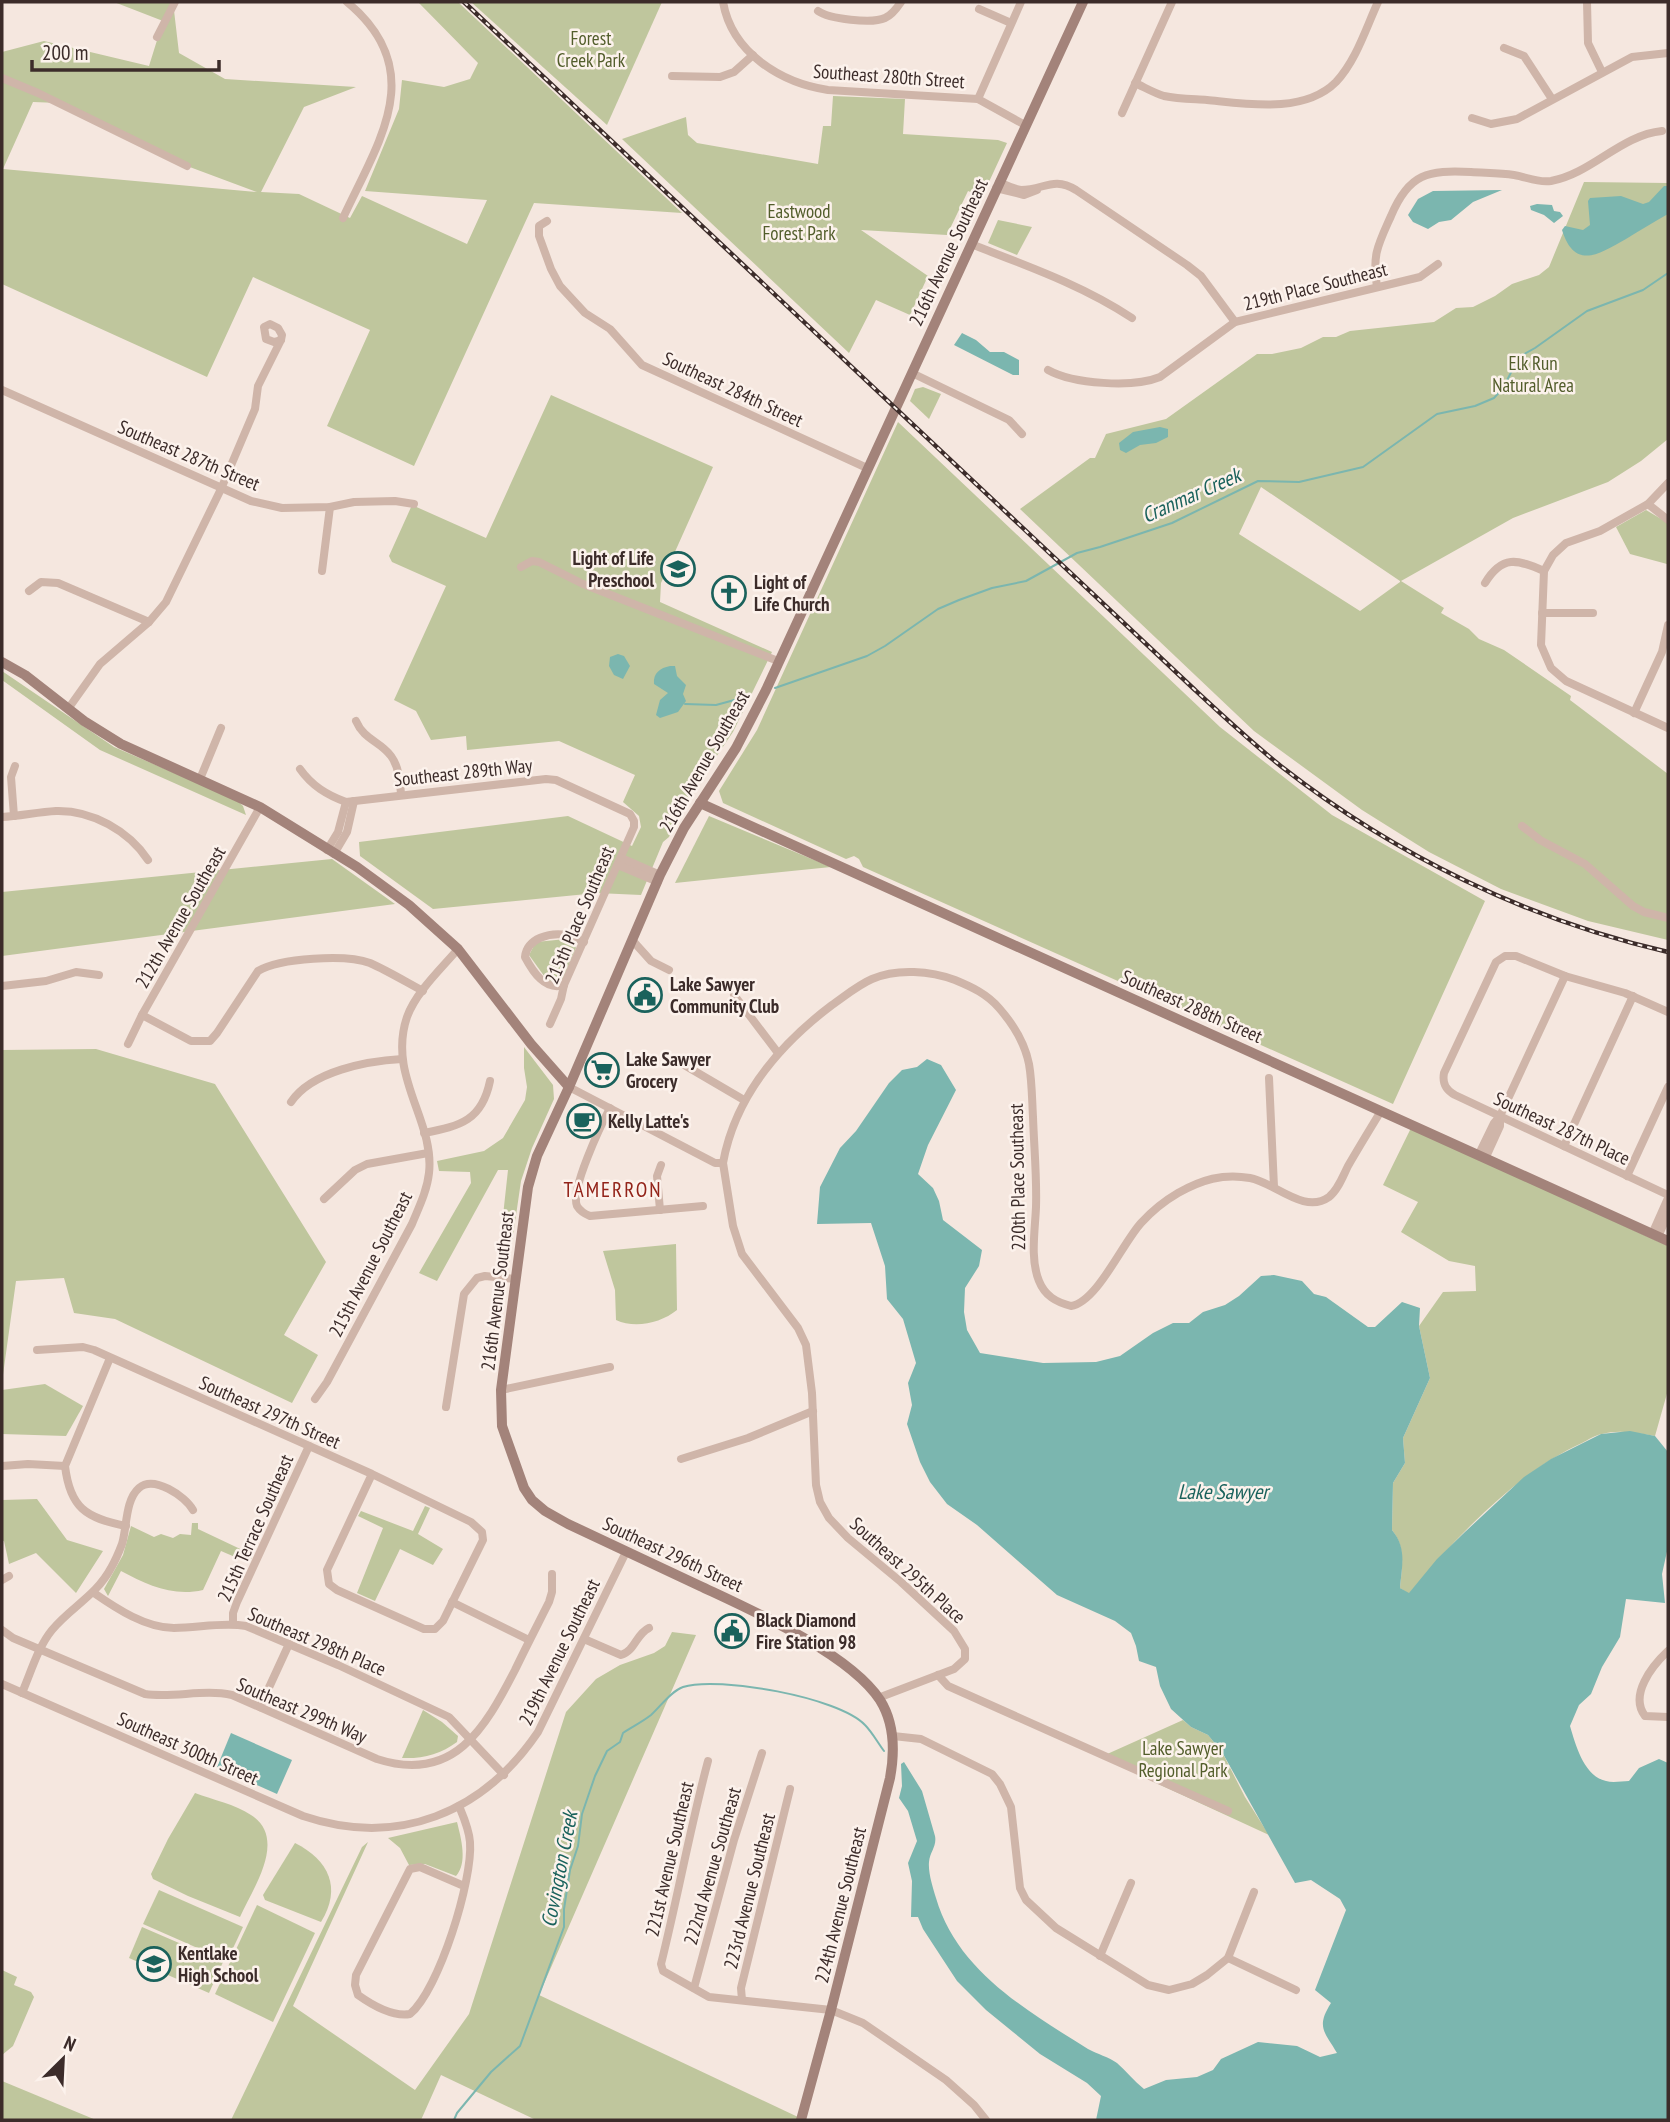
<svg xmlns="http://www.w3.org/2000/svg" width="1670" height="2122" viewBox="0 0 1670 2122" font-family="'PT Sans Narrow',sans-serif">
<rect width="100%" height="100%" fill="#f5e7df"/>
<g fill="#bfc69d" fill-rule="evenodd">
<path d="M114,2H173L179,53L225,79L356,87L304,107L261,192L299,194L350,218L362,196L467,244L487,200L365,191L399,109L402,80L444,87L470,79L478,63L418,2H458L682,213L534,203L414,466L327,426L370,330L253,277L207,377L2,284V52L44,41L149,66L163,21ZM33,102L59,103L187,166L257,192L3,169Z"/>
<polygon points="471,2 662,2 607,125"/>
<polygon points="833,96 905,99 903,134 998,140 1007,143 982,197 968,191 947,235 861,230 928,276 910,315 876,300 849,353 622,139 686,117 688,135 697,143 818,164 823,126 831,126"/>
<path d="M1584,182L1668,183V439L1641,461L1608,482L1513,518L1401,581L1444,608L1441,613L1469,629L1479,639L1504,650L1571,696L1570,700L1668,774V940L1588,921L1501,889L1429,852L1362,810L1254,731L1020,509L1090,458H1095L1106,434L1166,419L1257,354H1272L1301,348L1323,337H1336L1350,331L1434,322L1456,308L1473,307L1495,296L1512,284L1539,275L1549,267ZM1261,487L1400,581V582L1360,611L1239,534Z"/>
<polygon points="998,220 1032,227 1017,255 988,243"/>
<polygon points="923,387 941,394 929,419 910,401 915,389"/>
<polygon points="551,395 713,467 661,583 660,602 772,652 733,732 682,807 669,837 663,842 641,895 597,893 433,909 360,856 359,842 568,816 632,846 641,827 639,816 623,802 635,775 559,741 467,750 466,736 431,740 416,711 394,700 446,586 392,562 389,556 412,505 486,538"/>
<polygon points="898,422 1220,727 1332,815 1485,901 1393,1104 863,867 859,859 854,856 846,859 723,803 719,791 757,730"/>
<polygon points="1646,510 1668,523 1667,564 1630,554 1616,527"/>
<polygon points="2,671 114,747 237,800 243,806 246,815 100,750 2,680"/>
<polygon points="709,816 831,867 675,883"/>
<polygon points="332,859 395,904 2,956 2,892"/>
<polygon points="566,939 573,942 576,948 563,979 553,982 547,980 529,955 536,942"/>
<polygon points="524,1047 553,1085 554,1099 532,1148 521,1181 503,1305 495,1305 494,1298 508,1170 498,1170 437,1281 419,1273 471,1183 470,1172 439,1171 437,1161 484,1151 503,1138 525,1100 527,1087 524,1068"/>
<polygon points="96,1049 215,1084 326,1262 284,1335 318,1355 292,1403 115,1319 74,1313 64,1278 16,1281 2,1382 2,1050"/>
<path d="M1411,1128L1668,1246V1390L1655,1436C1638,1433 1619,1429 1602,1434C1595,1435 1588,1440 1582,1443C1516,1473 1455,1538 1409,1594L1400,1588C1402,1567 1406,1547 1392,1530L1393,1483L1405,1463L1403,1438L1430,1378L1419,1326L1443,1292L1476,1291L1475,1266L1449,1261L1401,1232L1418,1202L1383,1185Z"/>
<path d="M676,1244L677,1310C661,1323 635,1329 616,1320L615,1290L603,1251Z"/>
<polygon points="45,1384 83,1406 66,1436 2,1434 2,1390"/>
<polygon points="37,1499 67,1540 103,1551 76,1593 36,1553 9,1564 4,1541 2,1541 2,1500"/>
<polygon points="425,1506 430,1508 418,1534 443,1549 433,1565 400,1549 375,1601 357,1593 383,1528 358,1516 361,1511 413,1531"/>
<path d="M192,1523H198V1529L253,1555L249,1563L221,1551L203,1590C173,1597 147,1585 121,1571L108,1596L104,1589L123,1555L131,1526L154,1537L161,1534L173,1538L180,1534L191,1535Z"/>
<polygon points="672,1632 696,1635 539,1995 798,2117 797,2120 536,2120 441,2075 421,2120 231,2120 362,1847 368,1842 293,2006 415,2090 469,2014 566,1712 596,1679 620,1665 654,1653 665,1646"/>
<path d="M423,1710L442,1722L458,1736L457,1742C441,1754 422,1759 402,1758Z"/>
<polygon points="1183,1720 1191,1727 1208,1735 1222,1752 1245,1797 1269,1835 1102,1758 1105,1755"/>
<path d="M195,1793C213,1800 235,1804 251,1815C288,1839 253,1888 240,1917L188,1896L153,1879L151,1874L168,1839Z"/>
<path d="M457,1822C461,1838 468,1863 456,1876L425,1864L409,1865L400,1848L388,1838Z"/>
<path d="M295,1843C329,1860 342,1888 321,1922L265,1900L263,1895Z"/>
<polygon points="159,1890 243,1927 227,1961 143,1924"/>
<polygon points="257,1905 315,1933 273,2022 215,1994"/>
<polygon points="142,1927 223,1962 209,1993 129,1958"/>
<polygon points="2,1970 17,1977 14,1985 31,1992 34,1997 13,2046 2,2055"/>
<polygon points="2,2081 96,2120 2,2120"/>
</g>
<g fill="#7bb6af">
<path d="M1664,186H1668V214C1654,222 1640,230 1626,239C1599,254 1575,271 1562,230L1565,226L1583,230L1590,225L1588,201L1590,198L1621,196L1643,204L1649,202Z"/>
<polygon points="1502,190 1473,202 1451,220 1439,222 1428,229 1413,222 1408,215 1418,199 1433,191"/>
<polygon points="1537,204 1552,205 1554,211 1560,212 1563,216 1554,223 1544,215 1531,210 1530,206"/>
<polygon points="962,333 976,340 990,352 1004,352 1019,360 1019,375 1013,375 954,345"/>
<polygon points="1160,427 1168,429 1168,437 1156,443 1140,445 1126,453 1120,450 1119,443 1133,432"/>
<polygon points="618,654 624,656 630,666 623,679 614,675 609,666 610,657"/>
<path d="M670,666H675L677,676L686,685L683,694L686,701L678,712L660,718L656,715L660,700L668,693L654,684C653,673 660,668 670,666Z"/>
<path d="M927,1059L941,1065L956,1090L928,1145L918,1174L933,1188L939,1201L943,1220L982,1250L979,1266L965,1288L964,1312L967,1330L980,1353L1043,1363L1096,1362L1120,1356L1153,1333L1173,1323H1189L1203,1312L1225,1305L1239,1296L1261,1276L1274,1275L1302,1281L1314,1294L1326,1297L1368,1327H1375L1402,1302L1420,1308L1419,1326L1430,1378L1403,1438L1405,1463L1393,1483L1392,1530C1407,1548 1402,1565 1400,1588L1409,1593L1437,1559L1466,1531L1524,1477L1551,1459L1601,1434L1630,1431L1655,1436L1668,1452V1547L1662,1574L1665,1603L1626,1599L1620,1637L1602,1667L1591,1694L1579,1705L1570,1726C1576,1746 1584,1776 1606,1781C1613,1783 1622,1781 1629,1781L1639,1768L1659,1759L1668,1763V2120H1096L1101,2096L1087,2083L1040,2054L986,2010L957,1981L923,1929L918,1917H911L912,1881L908,1863L917,1841L908,1811L899,1798L902,1786L901,1764L904,1762L922,1791L935,1836C937,1846 930,1852 929,1862C928,1873 933,1888 936,1898C957,1971 1029,2012 1088,2049C1097,2054 1109,2057 1117,2063C1126,2071 1134,2081 1144,2089L1166,2080L1197,2077L1213,2070L1221,2059L1258,2042L1297,2046L1320,2057L1337,2053C1324,2031 1316,2027 1331,2003L1315,1990L1346,1910L1340,1899L1311,1880L1295,1883L1222,1752L1208,1735L1191,1727L1171,1709L1160,1686L1156,1667L1139,1661L1136,1646L1131,1633L1115,1621L1057,1595L977,1525L947,1504L930,1482L920,1462L907,1424L912,1405L908,1383L916,1363L903,1319L887,1299L885,1266L871,1223L817,1224L820,1187L840,1148L856,1131L889,1083L902,1070L917,1067Z"/>
<polygon points="231,1733 292,1760 277,1794 217,1767"/>
</g>
<g fill="none" stroke-linecap="round" stroke-linejoin="round">
<g stroke="#7bb6af" stroke-width="2">
<polyline points="775,688 867,656 885,646 938,609 959,600 992,588 1026,581 1077,553 1100,547 1172,523 1258,481 1299,482 1363,467 1437,414 1475,406 1494,398 1503,388 1519,357 1535,348 1587,311 1643,290 1668,273"/>
<polyline points="685,704 716,705 749,696"/>
<path d="M454,2120L457,2113L491,2072L520,2046L564,1927V1909L570,1870L578,1846L582,1814L595,1776L607,1751L620,1742L623,1733C632,1727 642,1722 651,1715C660,1707 671,1691 683,1687C718,1676 839,1697 865,1725C872,1732 878,1743 884,1751"/>
</g>
<g stroke="#cfb5a9" stroke-width="8">
<path d="M723,2C732,53 781,83 828,90L978,99L1025,125"/>
<polyline points="1587,2 1588,43 1602,72"/>
<polyline points="979,9 1011,23"/>
<path d="M818,11C829,19 872,24 885,18C892,15 897,8 901,2"/>
<polyline points="157,37 175,2"/>
<polyline points="1504,48 1524,56 1552,99"/>
<polyline points="672,76 720,77 734,72 753,55"/>
<polyline points="2,78 38,93 187,166"/>
<path d="M1135,83C1144,87 1154,93 1164,96C1178,99 1193,99 1207,100C1247,104 1304,114 1336,82C1356,61 1366,28 1378,2"/>
<polyline points="978,99 1021,2"/>
<polyline points="1122,113 1172,2"/>
<polyline points="1472,118 1491,124 1517,119 1632,57 1668,53"/>
<path d="M999,182C1006,185 1013,189 1021,190C1044,190 1053,176 1076,190L1187,265L1201,276L1235,322"/>
<polyline points="996,188 1024,195 1037,190"/>
<path d="M343,218C378,142 430,71 347,2"/>
<polyline points="547,221 539,226 539,236 551,269 560,286 585,313 610,329 642,365 867,468"/>
<path d="M971,244C1027,266 1082,285 1132,318"/>
<path d="M1377,287C1372,254 1378,245 1391,216C1409,173 1428,170 1471,172C1485,173 1500,173 1514,175C1527,177 1537,183 1551,181C1591,174 1621,135 1662,131"/>
<path d="M1048,370C1073,384 1133,388 1160,377L1235,322L1420,277L1438,264"/>
<polyline points="912,373 1009,420 1022,434"/>
<polyline points="2,390 251,501 282,508 330,507 354,502 395,501 414,504"/>
<polyline points="1668,483 1648,504 1600,531 1566,543 1553,555 1544,571 1541,645 1551,668 1566,681 1668,728"/>
<polyline points="1648,504 1668,520"/>
<polyline points="521,567 532,561 539,562 583,584 778,661"/>
<polyline points="322,571 330,507"/>
<path d="M1485,583C1502,555 1517,559 1544,571"/>
<polyline points="29,591 41,582 58,583 149,622"/>
<polyline points="1542,613 1593,613"/>
<polyline points="68,709 100,664 149,622 166,602 221,489 255,409 258,386 281,340 282,335 278,328 270,324 264,327 266,339 274,342 281,340"/>
<polyline points="1634,713 1662,652 1668,625"/>
<path d="M356,721C364,740 380,741 391,756C399,767 400,781 401,794"/>
<path d="M300,769C312,786 327,795 346,802L546,779L556,780L630,814L634,821V827L564,985L561,999L550,1024"/>
<polyline points="200,779 221,728"/>
<polyline points="14,816 11,777 15,766"/>
<path d="M2,817C20,816 38,812 56,811C92,810 129,831 148,860"/>
<polyline points="1522,826 1540,840 1585,864 1633,906 1644,912 1668,918"/>
<polyline points="327,850 338,832 346,802"/>
<polyline points="334,854 347,832 354,801"/>
<polyline points="621,858 660,875"/>
<polyline points="618,865 658,882"/>
<polyline points="633,941 651,961 669,970"/>
<path d="M564,985C545,991 533,972 525,957C527,938 550,932 567,935C573,936 579,940 584,942"/>
<polyline points="2,986 46,981 76,972 99,975"/>
<polyline points="734,995 778,1053"/>
<path d="M1668,1012L1625,993L1565,976L1516,956H1505L1496,962L1444,1073C1442,1084 1446,1090 1455,1095L1668,1195"/>
<path d="M142,1015L191,1041H210L217,1033L258,971C280,958 346,954 370,963C388,971 406,982 423,991"/>
<polyline points="128,1044 142,1015 260,807"/>
<polyline points="674,1059 744,1100"/>
<polyline points="1269,1078 1274,1187"/>
<polyline points="569,1087 715,1163 723,1163"/>
<path d="M291,1102C312,1071 367,1061 402,1059"/>
<path d="M610,1108C601,1125 570,1190 577,1206C580,1211 585,1214 590,1216L703,1206"/>
<polyline points="1500,1116 1565,976"/>
<path d="M424,1133C461,1126 482,1120 490,1081"/>
<polyline points="1564,1146 1633,996"/>
<polyline points="1478,1156 1494,1123 1500,1116 1500,1126 1485,1159"/>
<polyline points="1627,1176 1668,1087"/>
<polyline points="324,1199 355,1170 367,1164 428,1153"/>
<polyline points="660,1210 657,1176 661,1165"/>
<polyline points="1652,1234 1668,1198"/>
<polyline points="1658,1237 1668,1214"/>
<polyline points="37,1350 83,1347 94,1350 372,1474 471,1522 482,1532 483,1540 443,1621 435,1629 424,1629 337,1590 329,1584 327,1570 372,1474"/>
<path d="M110,1358L65,1466C70,1508 86,1518 126,1526"/>
<polyline points="501,1390 610,1367"/>
<path d="M315,1399L327,1382L412,1224C419,1207 427,1191 429,1173C435,1121 387,1076 407,1017C416,992 441,969 458,949"/>
<polyline points="446,1407 464,1294 477,1278 485,1276 515,1279"/>
<polyline points="681,1459 748,1438 813,1411"/>
<polyline points="2,1466 28,1464 65,1466"/>
<polyline points="2,1580 9,1576"/>
<path d="M94,1593C117,1609 146,1628 174,1628C198,1628 222,1622 246,1626L338,1665L449,1717L504,1775"/>
<polyline points="452,1602 529,1640"/>
<polyline points="233,1624 233,1613 237,1602 309,1446"/>
<path d="M2,1630L13,1638L145,1694C174,1698 204,1689 232,1695L377,1759C454,1784 485,1728 515,1670C526,1647 538,1624 549,1602L552,1592V1574"/>
<path d="M584,1639L621,1655C635,1651 636,1634 649,1628"/>
<path d="M1668,1651C1652,1666 1629,1695 1645,1716L1668,1717"/>
<polyline points="938,1675 948,1686 1228,1811"/>
<path d="M2,1684L303,1816C398,1848 483,1813 538,1732L626,1552"/>
<path d="M22,1693C31,1672 38,1647 52,1630C71,1607 96,1596 111,1568C115,1561 119,1552 122,1544C127,1528 125,1500 139,1488C154,1475 185,1496 193,1510"/>
<path d="M878,1698L954,1669L965,1659V1649L954,1631L901,1582L848,1538L829,1518L820,1502L816,1485L812,1393L806,1345L798,1328L742,1254L733,1226L723,1163C735,1096 779,1045 832,1005C845,996 858,985 872,979C897,968 931,971 955,980C972,987 987,994 999,1008C1013,1024 1025,1044 1029,1064C1032,1081 1032,1100 1033,1117C1034,1147 1037,1177 1036,1207C1035,1231 1030,1259 1039,1281C1045,1296 1056,1302 1071,1306C1097,1302 1122,1244 1141,1223C1151,1212 1166,1200 1178,1193C1201,1180 1223,1173 1250,1178C1274,1182 1304,1215 1329,1197C1338,1190 1343,1176 1348,1166C1359,1147 1370,1129 1381,1111"/>
<polyline points="260,1707 289,1644"/>
<polyline points="893,1736 921,1739 992,1774 1000,1784 1011,1807 1020,1888 1026,1900 1056,1928 1148,1985 1169,1990 1192,1984 1207,1975 1228,1958 1254,1892"/>
<path d="M708,1761C690,1828 678,1896 661,1964L663,1971L709,1997L831,2010L863,2023L946,2080L974,2105L986,2120"/>
<path d="M459,1806C464,1818 469,1829 470,1842C473,1880 439,1990 410,2014C392,2017 372,2005 358,1995L355,1985L356,1975L410,1869L420,1867L464,1886"/>
<polyline points="1100,1956 1131,1883"/>
<polyline points="1228,1958 1296,1990"/>
<polyline points="694,1988 734,1840 762,1753"/>
<polyline points="742,2000 741,1988 790,1789"/>
</g>
<g stroke="#a3837a" stroke-width="10">
<polyline points="2,662 25,675 84,721 121,744 260,807 357,867 409,905 458,949 531,1044 569,1087"/>
<polyline points="700,803 1668,1241"/>
<path d="M801,2120L831,2010L890,1778C895,1751 895,1724 880,1700C849,1653 751,1610 700,1586C656,1565 612,1545 568,1524L545,1511L532,1500L524,1488L502,1426L501,1390L528,1187L537,1156L569,1087L660,875L684,828L736,748L766,690L1083,2"/>
</g>
<g stroke="#3c2c2a" stroke-width="4.5">
<path id="rail" d="M464,2L1195,690C1223,716 1252,743 1282,767C1395,855 1528,920 1668,952"/>
</g>
<use href="#rail" stroke="#fcf2ec" stroke-width="2" stroke-dasharray="5" stroke-linecap="butt"/>
</g>
<defs>
<g id="school-ring" transform="scale(1.75)"><circle r="9.5" fill="#fcf2ec" stroke="#1a625c" stroke-width="1.5"/><path d="M0-5L7-2L0 1L-7-2ZM-4 1L0 2.5L4 1V4Q0 6-4 4Z" fill="#1a625c"/></g>
<g id="church-ring" transform="scale(1.75)"><circle r="9.5" fill="#fcf2ec" stroke="#1a625c" stroke-width="1.5"/><path d="M-1.2-6h2.4v3.5h3.3v2.4h-3.3V6h-2.4V-.1h-3.3v-2.4h3.3Z" fill="#1a625c"/></g>
<g id="civic-ring" transform="scale(1.75)"><circle r="9.5" fill="#fcf2ec" stroke="#1a625c" stroke-width="1.5"/><path d="M-.6-6.5H3V-4.5H.6V-3L4-1V1h2V6H-6V1h2V-1L-.6-3ZM-1.2 2.5V6h2.4V2.5Z" fill="#1a625c"/></g>
<g id="supermarket-ring" transform="scale(1.75)"><circle r="9.5" fill="#fcf2ec" stroke="#1a625c" stroke-width="1.5"/><path d="M-6-5.5h2.5l.6 2H6L4.5 2H-2.5L-4.4-4H-6ZM-1.5 3.2a1.3 1.3 0 1 0 .1 0ZM3 3.2a1.3 1.3 0 1 0 .1 0Z" fill="#1a625c"/></g>
<g id="cafe-ring" transform="scale(1.75)"><circle r="9.5" fill="#fcf2ec" stroke="#1a625c" stroke-width="1.5"/><path d="M-5.5-4.5H6V0H3Q3 3.5 0 3.5H-2.5Q-5.5 3.5-5.5 0ZM3-3.2v2h1.7v-2ZM-6 4.5H4V6H-6Z" fill="#1a625c"/></g>
</defs>
<g fill-rule="evenodd">
<use href="#school-ring" x="678" y="569"/>
<use href="#church-ring" x="729" y="593"/>
<use href="#civic-ring" x="645" y="995"/>
<use href="#supermarket-ring" x="602" y="1070"/>
<use href="#cafe-ring" x="584" y="1121"/>
<use href="#civic-ring" x="732" y="1631"/>
<use href="#school-ring" x="154" y="1964"/>
</g>
<g text-anchor="middle" dominant-baseline="central" stroke-width="5" stroke-linejoin="round" paint-order="stroke">
<g font-size="19" fill="#525d2b" stroke="#fcf2ec">
<text x="591" y="38">Forest<tspan x="591" dy="22">Creek Park</tspan></text>
<text x="799" y="211">Eastwood<tspan x="799" dy="22">Forest Park</tspan></text>
<text x="1533" y="363">Elk Run<tspan x="1533" dy="22">Natural Area</tspan></text>
<text x="1183" y="1748">Lake Sawyer<tspan x="1183" dy="22">Regional Park</tspan></text>
</g>
<g font-size="19" fill="#3c2c2a" stroke="#fcf2ec">
<text transform="translate(889 76) rotate(4)">Southeast 280th Street</text>
<text transform="translate(948 252) rotate(-65)">216th Avenue Southeast</text>
<text transform="translate(1315 286) rotate(-14)">219th Place Southeast</text>
<text transform="translate(733 389) rotate(25)">Southeast 284th Street</text>
<text transform="translate(189 455) rotate(23)">Southeast 287th Street</text>
<text transform="translate(704 761) rotate(-60)">216th Avenue Southeast</text>
<text transform="translate(463 772) rotate(-6)">Southeast 289th Way</text>
<text transform="translate(579 915) rotate(-67)">215th Place Southeast</text>
<text transform="translate(180 917) rotate(-60)">212th Avenue Southeast</text>
<text transform="translate(1192 1006) rotate(24)">Southeast 288th Street</text>
<text transform="translate(1562 1128) rotate(25)">Southeast 287th Place</text>
<text transform="translate(1017 1177) rotate(-91)">220th Place Southeast</text>
<text transform="translate(370 1264) rotate(-63)">215th Avenue Southeast</text>
<text transform="translate(497 1291) rotate(-83)">216th Avenue Southeast</text>
<text transform="translate(270 1412) rotate(24)">Southeast 297th Street</text>
<text transform="translate(255 1528) rotate(-66)">215th Terrace Southeast</text>
<text transform="translate(673 1554) rotate(25)">Southeast 296th Street</text>
<text transform="translate(908 1570) rotate(42)">Southeast 295th Place</text>
<text transform="translate(317 1641) rotate(23)">Southeast 298th Place</text>
<text transform="translate(559 1652) rotate(-64)">219th Avenue Southeast</text>
<text transform="translate(302 1710) rotate(23)">Southeast 299th Way</text>
<text transform="translate(188 1748) rotate(24)">Southeast 300th Street</text>
<text transform="translate(669 1859) rotate(-77)">221st Avenue Southeast</text>
<text transform="translate(712 1866) rotate(-74)">222nd Avenue Southeast</text>
<text transform="translate(749 1891) rotate(-76)">223rd Avenue Southeast</text>
<text transform="translate(840 1905) rotate(-76)">224th Avenue Southeast</text>
</g>
<g font-size="19" font-weight="bold" fill="#3c2c2a" stroke="#fcf2ec" text-anchor="start">
<text x="654" y="558" text-anchor="end">Light of Life<tspan x="654" dy="22">Preschool</tspan></text>
<text x="754" y="582">Light of<tspan x="754" dy="22">Life Church</tspan></text>
<text x="670" y="984">Lake Sawyer<tspan x="670" dy="22">Community Club</tspan></text>
<text x="626" y="1059">Lake Sawyer<tspan x="626" dy="22">Grocery</tspan></text>
<text x="608" y="1121">Kelly Latte's</text>
<text x="756" y="1620">Black Diamond<tspan x="756" dy="22">Fire Station 98</tspan></text>
<text x="178" y="1953">Kentlake<tspan x="178" dy="22">High School</tspan></text>
</g>
<g font-size="21" font-style="italic" fill="#1a625c" stroke="#fcf2ec">
<text transform="translate(1191 495) rotate(-24)">Cranmar Creek</text>
<text x="1223" y="1491">Lake Sawyer</text>
<text transform="translate(559 1869) rotate(-79)">Covington Creek</text>
</g>
<g font-size="21" letter-spacing="2" fill="#93241a" stroke="#fcf2ec">
<text x="613" y="1189">TAMERRON</text>
</g>
</g>
<rect width="1670" height="2122" fill="none" stroke="#3c2c2a" stroke-width="7"/>
<g transform="translate(63 2059) rotate(24)" stroke="#fcf2ec" stroke-width="5" paint-order="stroke">
<path d="M0-5L12 26L0 18L-12 26Z" fill="#3c2c2a"/>
<text y="-10" font-size="19" font-weight="bold" text-anchor="middle" fill="#3c2c2a">N</text>
</g>
<path d="M32 60v10h187v-10" fill="none" stroke="#3c2c2a" stroke-width="3.5"/>
<text x="42" y="60" font-size="21" fill="#3c2c2a" stroke="#fcf2ec" stroke-width="5" paint-order="stroke">200 m</text>
</svg>
